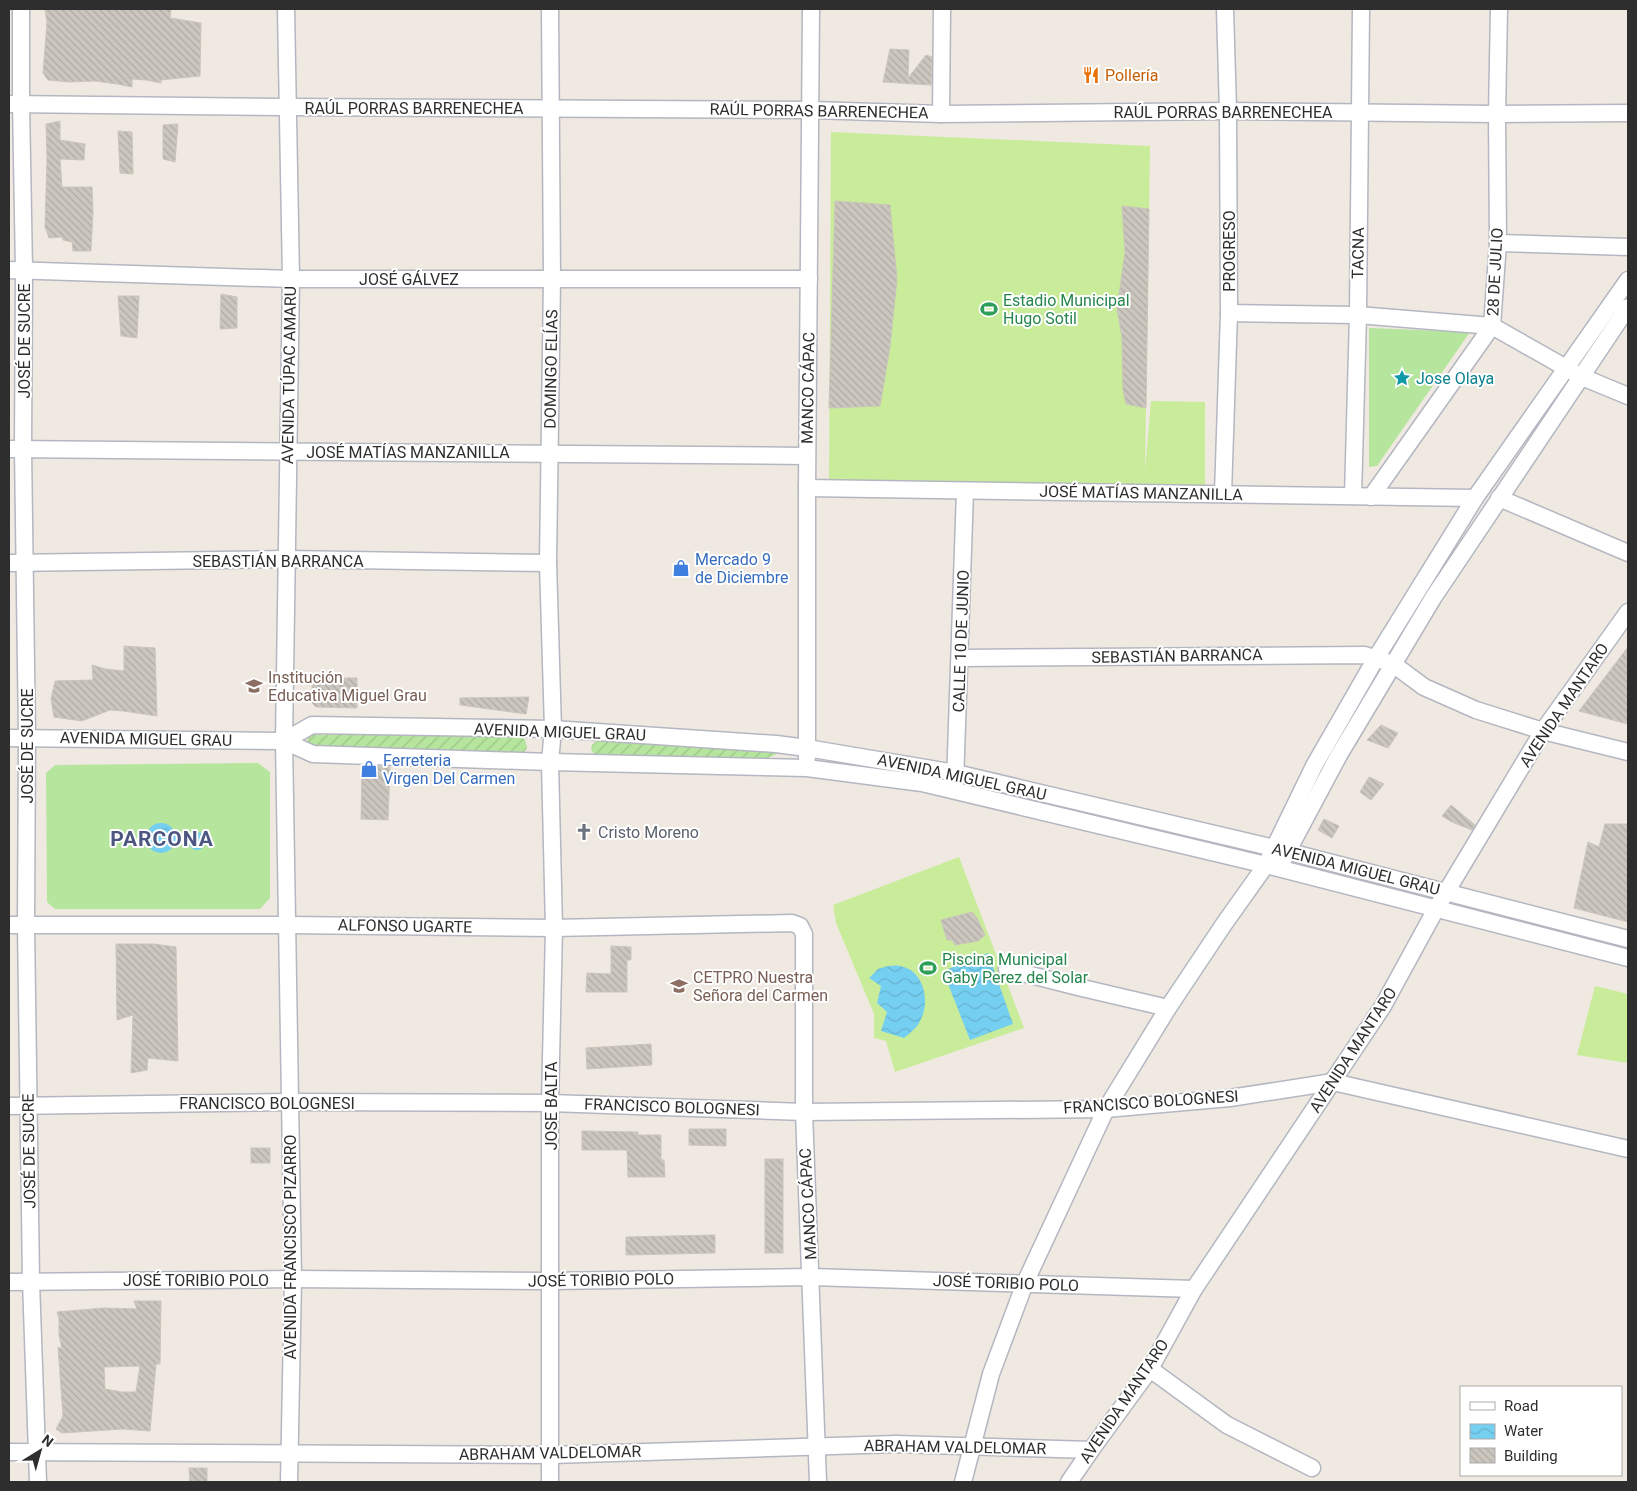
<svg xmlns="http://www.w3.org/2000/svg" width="1637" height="1491" viewBox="0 0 1637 1491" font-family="Roboto,sans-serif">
<defs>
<pattern id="garden-furrows" width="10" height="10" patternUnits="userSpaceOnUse" patternTransform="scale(1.25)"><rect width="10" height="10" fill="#b6e59e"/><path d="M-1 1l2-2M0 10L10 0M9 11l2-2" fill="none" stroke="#9dc588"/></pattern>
<pattern id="water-waves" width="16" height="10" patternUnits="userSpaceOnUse" patternTransform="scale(1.25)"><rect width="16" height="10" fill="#75cff0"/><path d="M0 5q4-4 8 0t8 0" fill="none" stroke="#66b2ce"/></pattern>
<pattern id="building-back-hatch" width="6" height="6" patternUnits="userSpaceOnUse" patternTransform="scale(1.25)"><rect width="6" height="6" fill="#cbc7bf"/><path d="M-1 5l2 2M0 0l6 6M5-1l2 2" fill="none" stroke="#afaba4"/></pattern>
</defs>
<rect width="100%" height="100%" fill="#efe9e1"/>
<g fill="#b6e59e">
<polygon points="1369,328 1470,332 1377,466 1369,467"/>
<polygon points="258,763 270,772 270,898 260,909 55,909 47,902 46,773 55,765"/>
</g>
<g fill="url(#garden-furrows)">
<path d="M518,733C524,737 526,740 527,748L521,756L311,747L307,742L308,738L312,735Z"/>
<polygon points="599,739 769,749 777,754 765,759 596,756 591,750 592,745"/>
</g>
<g fill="#c9ec9a">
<polygon points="831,132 1150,146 1145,471 1151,401 1205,402 1205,485 1145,487 829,480"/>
<polygon points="959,857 1024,1028 895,1072 886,1041 874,1038 874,1014 836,923 833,905"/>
<polygon points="1595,986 1628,994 1628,1063 1577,1055"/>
</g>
<g fill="url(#water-waves)">
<circle cx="161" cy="838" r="15"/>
<circle cx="197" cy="841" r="9"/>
<polygon points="988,953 1013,1024 970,1040 943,971"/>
<path d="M888,966C892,966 896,965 900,966C924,970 931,1002 920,1021C917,1028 910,1033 904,1038L881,1031L887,1012L877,1003L881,986L869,978L878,969Z"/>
</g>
<g fill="url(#building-back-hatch)" stroke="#cbc5ba" fill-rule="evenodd">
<polygon points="45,9 171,9 170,18 201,23 200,76 161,80 161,83 146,80 132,79 132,87 117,84 95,81 69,82 48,80 43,73 47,23"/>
<polygon points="890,49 909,50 908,78 926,55 932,57 931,85 883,82"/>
<polygon points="60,121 60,140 85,144 84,160 60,159 62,187 92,187 93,212 91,251 73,251 72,242 63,240 62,237 49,238 45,227 47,158 46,124"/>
<polygon points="178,124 175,162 163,159 163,125"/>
<polygon points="118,131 132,132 133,174 120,173"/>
<polygon points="835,201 890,205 897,279 890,347 880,406 829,408"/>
<polygon points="1122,206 1149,209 1146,408 1126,404 1123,390 1122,337 1117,309 1125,252"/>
<polygon points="221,294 237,297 237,328 220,329"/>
<polygon points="118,296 139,296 137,338 121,336"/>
<polygon points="124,646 155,648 157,716 123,711 110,710 82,721 54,717 51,699 55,681 93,680 92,665 106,669 124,671"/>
<polygon points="1628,647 1628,724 1579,711"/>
<polygon points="312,678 357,678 357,708 316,707 312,703"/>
<polygon points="529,697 526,714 460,705 460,698"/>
<polygon points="1381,725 1398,733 1388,748 1367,740"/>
<polygon points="362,766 390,767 388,820 361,819"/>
<polygon points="1369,777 1384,784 1371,800 1360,792"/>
<polygon points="1451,805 1475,825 1472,830 1452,822 1442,816"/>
<polygon points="1324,819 1339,826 1332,838 1318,830"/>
<polygon points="1605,824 1628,824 1628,922 1574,908 1588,842 1599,847"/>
<polygon points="972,912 977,918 985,935 978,941 955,945 952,940 947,940 941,920"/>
<polygon points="116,944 154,944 176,947 178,1061 148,1058 147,1070 131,1073 133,1015 117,1020"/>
<polygon points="611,946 631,947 631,960 627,960 627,992 586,992 587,973 611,974"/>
<polygon points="651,1044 652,1065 587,1069 586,1048"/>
<polygon points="689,1129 726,1129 726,1146 689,1145"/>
<polygon points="582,1131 638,1132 638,1135 661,1135 661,1160 664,1160 665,1177 628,1177 627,1150 582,1150"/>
<rect x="251" y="1148" width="19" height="15"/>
<rect x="765" y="1159" width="18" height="94"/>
<polygon points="715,1235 715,1253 626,1255 626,1237"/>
<path d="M134,1301H161L160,1364H156L150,1431L123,1429L62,1433L56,1429L63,1416L58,1347L62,1349L59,1335V1319L57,1312L103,1308L137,1309ZM140,1366L136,1392H122L105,1389L104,1367Z"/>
<polygon points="189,1468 207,1468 207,1482 190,1482"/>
</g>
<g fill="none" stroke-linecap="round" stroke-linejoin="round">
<g stroke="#b4b7c1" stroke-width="19">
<g id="minor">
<polyline points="21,9 21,103 24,270 23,449 27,737 26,925 31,1281 38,1482"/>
<polyline points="286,9 291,279 284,741 293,1279 289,1482"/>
<polyline points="550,9 552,279 548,563 553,729 550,762 554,928 550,1103 550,1482"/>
<polyline points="9,104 288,107 811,110 941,114 1228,111 1497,114 1628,113"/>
<polyline points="941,114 942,9"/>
<polyline points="1498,243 1628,247"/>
<polyline points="9,270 291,279 809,279"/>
<polyline points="1229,313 1358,315 1492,326 1582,377 1628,396"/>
<polyline points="9,449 807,456"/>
<polyline points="807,488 1475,498"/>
<polyline points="1223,494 1229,313 1228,111 1225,9"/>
<polyline points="1353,496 1358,315 1361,9"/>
<polyline points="1371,497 1492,326 1498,243 1497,114 1499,9"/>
<polyline points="1499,498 1628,553"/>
<polyline points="9,563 286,559 548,563"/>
<polyline points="961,658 1365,655 1393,664 1424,687 1476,710 1543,731 1628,752"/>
<polyline points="9,738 284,741 313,754 550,762 807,768 922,783 1266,865 1628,958"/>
<polyline points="284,741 312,725 553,729 776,744 807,748 956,773 1274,848 1628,939"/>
<polyline points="807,758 807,488 811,9"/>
<polyline points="955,783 965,491"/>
<polyline points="1283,860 1339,755 1433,598 1628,307"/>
<polyline points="9,925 288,925 554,928 792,923 800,926 804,934 804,1112 818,1482"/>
<polyline points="1007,969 1078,987 1168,1008"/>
<polyline points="9,1106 289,1102 550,1103 804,1112 1106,1109 1230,1098 1333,1082 1628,1149"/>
<polyline points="9,1282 293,1279 551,1281 811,1277 1194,1289"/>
<polyline points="1150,1369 1227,1425 1312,1468"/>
<polyline points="9,1452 551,1455 896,1444 1091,1450"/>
<polyline points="963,1482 991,1374 1025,1283 1106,1109 1168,1008 1224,924 1266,865 1314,766 1376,658 1475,498 1628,280"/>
<polyline points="1069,1482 1091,1450 1150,1369 1194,1289 1383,1006 1436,909 1543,731 1628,612"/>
</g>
</g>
<use href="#minor" stroke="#fff" stroke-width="16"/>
</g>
<defs>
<g id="restaurant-bare" transform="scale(1.35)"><path d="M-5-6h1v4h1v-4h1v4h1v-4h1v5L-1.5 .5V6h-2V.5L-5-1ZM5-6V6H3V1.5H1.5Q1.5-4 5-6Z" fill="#e8710a" stroke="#fff" stroke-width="2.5" paint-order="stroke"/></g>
<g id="stadium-bare" transform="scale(1.35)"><path d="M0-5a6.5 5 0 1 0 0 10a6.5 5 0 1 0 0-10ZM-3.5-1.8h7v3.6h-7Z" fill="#2e9e5b" stroke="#fff" stroke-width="2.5" paint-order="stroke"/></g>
<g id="sight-bare" transform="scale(1.35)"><path d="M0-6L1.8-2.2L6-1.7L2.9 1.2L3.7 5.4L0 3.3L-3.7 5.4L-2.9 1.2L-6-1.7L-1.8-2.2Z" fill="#0f9aa8" stroke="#fff" stroke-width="2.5" paint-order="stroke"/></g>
<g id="shop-bare" transform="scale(1.35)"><path d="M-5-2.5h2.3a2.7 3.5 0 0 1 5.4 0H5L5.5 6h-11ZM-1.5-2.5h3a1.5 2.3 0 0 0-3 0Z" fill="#3f7fe0" stroke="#fff" stroke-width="2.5" paint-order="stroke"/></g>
<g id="school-bare" transform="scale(1.35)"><path d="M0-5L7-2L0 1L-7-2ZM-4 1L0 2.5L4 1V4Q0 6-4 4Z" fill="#8d6e63" stroke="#fff" stroke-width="2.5" paint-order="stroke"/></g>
<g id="church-bare" transform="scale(1.35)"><path d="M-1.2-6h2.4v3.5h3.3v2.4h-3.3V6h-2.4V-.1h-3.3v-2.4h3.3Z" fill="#6b7280" stroke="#fff" stroke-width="2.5" paint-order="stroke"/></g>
<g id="university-bare" transform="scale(1.35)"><path d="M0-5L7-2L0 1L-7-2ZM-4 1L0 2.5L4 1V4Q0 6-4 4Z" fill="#8d6e63" stroke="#fff" stroke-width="2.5" paint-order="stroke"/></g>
</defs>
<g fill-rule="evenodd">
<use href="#restaurant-bare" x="1091" y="75"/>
<use href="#stadium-bare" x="989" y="309"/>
<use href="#sight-bare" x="1402" y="378"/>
<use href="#shop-bare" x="681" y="568"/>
<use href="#school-bare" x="254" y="686"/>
<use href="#shop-bare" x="369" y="769"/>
<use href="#church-bare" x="584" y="832"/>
<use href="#stadium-bare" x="928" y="968"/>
<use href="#university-bare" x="679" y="986"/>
</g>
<g text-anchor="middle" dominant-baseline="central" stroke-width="4" stroke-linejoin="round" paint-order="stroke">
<g font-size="16" fill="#c56008" stroke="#fff" text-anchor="start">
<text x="1105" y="75">Pollería</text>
</g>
<g font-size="16" fill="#2e2e2e" stroke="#fff">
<text x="414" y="108">RAÚL PORRAS BARRENECHEA</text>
<text transform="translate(819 111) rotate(1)">RAÚL PORRAS BARRENECHEA</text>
<text x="1223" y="112">RAÚL PORRAS BARRENECHEA</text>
<text transform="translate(1229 251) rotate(-90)">PROGRESO</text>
<text transform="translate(1358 253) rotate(-89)">TACNA</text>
<text transform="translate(1495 272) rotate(-87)">28 DE JULIO</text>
<text x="409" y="279">JOSÉ GÁLVEZ</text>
<text transform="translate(24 341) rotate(-90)">JOSÉ DE SUCRE</text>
<text transform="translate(551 369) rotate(-89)">DOMINGO ELÍAS</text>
<text transform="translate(289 375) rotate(-89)">AVENIDA TÚPAC AMARU</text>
<text transform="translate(808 388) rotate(-89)">MANCO CÁPAC</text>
<text x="408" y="452">JOSÉ MATÍAS MANZANILLA</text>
<text transform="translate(1141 493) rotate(1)">JOSÉ MATÍAS MANZANILLA</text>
<text x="278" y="561">SEBASTIÁN BARRANCA</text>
<text transform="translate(961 641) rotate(-88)">CALLE 10 DE JUNIO</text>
<text transform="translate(1177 656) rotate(-1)">SEBASTIÁN BARRANCA</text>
<text transform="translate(1564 705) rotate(-56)">AVENIDA MANTARO</text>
<text transform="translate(560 732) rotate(2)">AVENIDA MIGUEL GRAU</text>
<text transform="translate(146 739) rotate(1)">AVENIDA MIGUEL GRAU</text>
<text transform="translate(27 746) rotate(-90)">JOSÉ DE SUCRE</text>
<text transform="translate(962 777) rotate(12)">AVENIDA MIGUEL GRAU</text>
<text transform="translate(1356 869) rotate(14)">AVENIDA MIGUEL GRAU</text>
<text transform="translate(405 926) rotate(1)">ALFONSO UGARTE</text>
<text transform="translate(1353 1050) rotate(-57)">AVENIDA MANTARO</text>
<text transform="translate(1151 1102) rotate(-4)">FRANCISCO BOLOGNESI</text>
<text x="267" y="1103">FRANCISCO BOLOGNESI</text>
<text transform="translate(551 1106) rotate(-90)">JOSE BALTA</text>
<text transform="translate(672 1107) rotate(2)">FRANCISCO BOLOGNESI</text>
<text transform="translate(29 1151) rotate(-91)">JOSÉ DE SUCRE</text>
<text transform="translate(808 1204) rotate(-93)">MANCO CÁPAC</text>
<text transform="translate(290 1247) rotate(-90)">AVENIDA FRANCISCO PIZARRO</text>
<text x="196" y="1280">JOSÉ TORIBIO POLO</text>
<text transform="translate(601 1280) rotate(-1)">JOSÉ TORIBIO POLO</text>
<text transform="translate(1006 1283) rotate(2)">JOSÉ TORIBIO POLO</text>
<text transform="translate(1124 1401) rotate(-56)">AVENIDA MANTARO</text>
<text transform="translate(955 1447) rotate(1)">ABRAHAM VALDELOMAR</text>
<text transform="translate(550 1453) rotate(-1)">ABRAHAM VALDELOMAR</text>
</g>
<g font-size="16" fill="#27864d" stroke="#fff" text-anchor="start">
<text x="1003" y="300">Estadio Municipal<tspan x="1003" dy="18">Hugo Sotil</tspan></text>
<text x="942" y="959">Piscina Municipal<tspan x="942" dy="18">Gaby Perez del Solar</tspan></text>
</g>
<g font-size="16" fill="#0d838f" stroke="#fff" text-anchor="start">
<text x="1416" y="378">Jose Olaya</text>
</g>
<g font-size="16" fill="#366cbe" stroke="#fff" text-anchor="start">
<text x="695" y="559">Mercado 9<tspan x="695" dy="18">de Diciembre</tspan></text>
<text x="383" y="760">Ferreteria<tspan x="383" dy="18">Virgen Del Carmen</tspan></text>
</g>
<g font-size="16" fill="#785e54" stroke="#fff" text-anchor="start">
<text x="268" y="677">Institución<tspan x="268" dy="18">Educativa Miguel Grau</tspan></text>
<text x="693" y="977">CETPRO Nuestra<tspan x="693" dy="18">Señora del Carmen</tspan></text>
</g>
<g font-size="16" fill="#5b616d" stroke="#fff" text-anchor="start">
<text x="598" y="832">Cristo Moreno</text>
</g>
<g font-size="21" font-weight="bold" letter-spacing="1" fill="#4d5680" stroke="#fff">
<text x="162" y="839">PARCONA</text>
</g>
</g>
<rect width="1637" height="1491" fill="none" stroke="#2e2e2e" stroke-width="20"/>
<rect x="1460" y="1386" width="162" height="90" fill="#ffffff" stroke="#ababab"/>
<rect x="1470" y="1402" width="25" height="8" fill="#ffffff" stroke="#ababab"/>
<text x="1504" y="1411" font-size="15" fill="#2e2e2e">Road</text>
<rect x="1470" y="1424" width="25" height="15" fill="url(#water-waves)" stroke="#ababab"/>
<text x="1504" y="1436" font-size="15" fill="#2e2e2e">Water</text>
<rect x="1470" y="1448" width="25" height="15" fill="url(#building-back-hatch)" stroke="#ababab"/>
<text x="1504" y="1461" font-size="15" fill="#2e2e2e">Building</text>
<g transform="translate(40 1451) rotate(37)" stroke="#ffffff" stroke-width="4" paint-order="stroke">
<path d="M0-4L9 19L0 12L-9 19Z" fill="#2e2e2e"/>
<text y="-8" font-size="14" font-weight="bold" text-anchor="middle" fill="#2e2e2e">N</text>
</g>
</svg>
